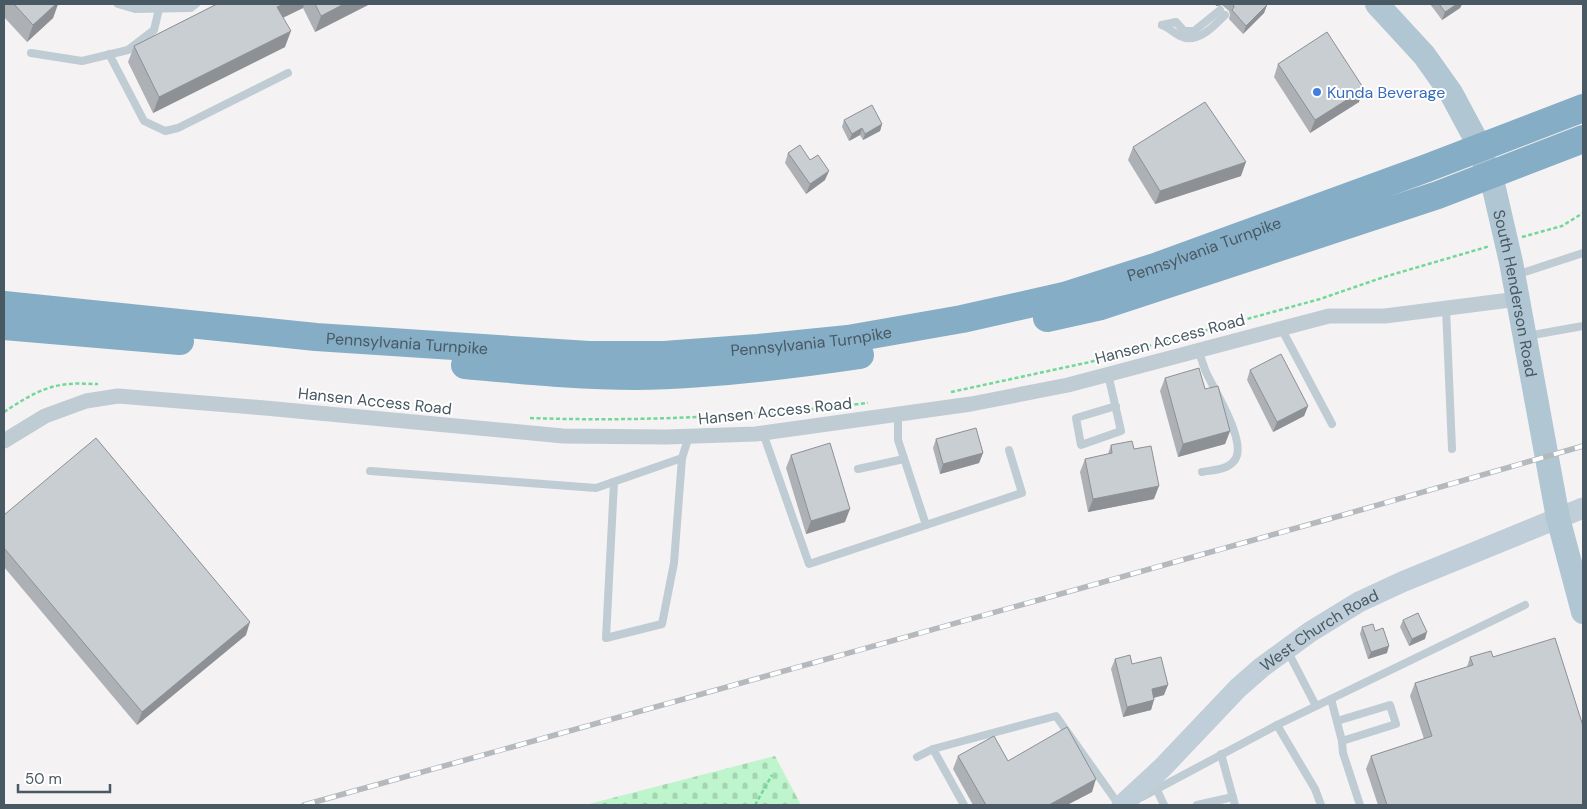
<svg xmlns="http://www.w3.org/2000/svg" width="1587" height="809" viewBox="0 0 1587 809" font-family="'DM Sans',sans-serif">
<defs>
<pattern id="cemetery-stones" width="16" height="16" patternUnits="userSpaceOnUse" patternTransform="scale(1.25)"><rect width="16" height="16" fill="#bef5cc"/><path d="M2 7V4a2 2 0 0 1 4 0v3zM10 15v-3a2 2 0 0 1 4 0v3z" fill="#a5d4b2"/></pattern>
</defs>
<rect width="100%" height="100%" fill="#f5f2f3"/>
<polygon fill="url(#cemetery-stones)" points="775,756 801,805 585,805"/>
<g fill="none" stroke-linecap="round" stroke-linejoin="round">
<g stroke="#71d898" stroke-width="2.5" stroke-dasharray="4 2.5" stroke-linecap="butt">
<polyline points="1522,237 1562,226 1583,213"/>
<polyline points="951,392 1090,362 1320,299 1384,277 1490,246"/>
<path d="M4,412C24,399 45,385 70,384C79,383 89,384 98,384"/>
<path d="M530,418C643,422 756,416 868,403"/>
<polyline points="755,805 772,775"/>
</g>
<g stroke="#bfccd3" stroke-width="8">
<polyline points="118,4 135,9 191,8 196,4"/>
<path d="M1162,25C1170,28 1173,33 1180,36C1197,45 1214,26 1225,15"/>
<polyline points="1162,25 1176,22 1184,31 1194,31 1220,10"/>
<polyline points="31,53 82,61 128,50 154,30 159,9"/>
<polyline points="109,54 144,121 165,131 178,128 288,73"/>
<polyline points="1516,275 1583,253"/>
<polyline points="1446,308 1452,449"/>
<polyline points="1281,328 1332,424"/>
<polyline points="1527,336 1583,326"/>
<path d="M1198,350C1201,357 1203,365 1206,372C1214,390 1249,444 1234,461C1227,470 1212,470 1202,472"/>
<polyline points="1108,374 1121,431 1081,445 1076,418 1116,406"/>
<polyline points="898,415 898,440 926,525"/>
<polyline points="763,433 809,564 1022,493 1009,450"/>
<polyline points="858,469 904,459"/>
<polyline points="370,471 596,488 682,458 689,436"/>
<polyline points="614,482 606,638 662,624 674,563 682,458"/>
<polyline points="1287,650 1316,706"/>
<polyline points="1331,699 1342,741 1343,753 1360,805"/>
<polyline points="1337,721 1390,705 1396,724 1342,741"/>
<polyline points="1277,725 1315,789 1321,805"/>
<polyline points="933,749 964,805"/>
<polyline points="1221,754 1235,805"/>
<polyline points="917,757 933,749 1056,716 1119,805"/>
<polyline points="1157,790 1164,805"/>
<polyline points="1142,797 1277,725 1525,605"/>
<polyline points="1197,805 1233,797"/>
</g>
<polyline stroke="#bfccd3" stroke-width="15" points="4,441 45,416 86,401 118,396 265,408 563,436 666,437 756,434 971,404 1068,385 1329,316 1385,316 1518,299"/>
<path stroke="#bfced8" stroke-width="21" id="s1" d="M1122,805L1163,767L1238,688L1262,667L1310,632L1359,602L1402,582L1583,508"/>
<path stroke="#b0c6d3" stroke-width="24" id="s2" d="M1377,4L1424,55L1451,93L1474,136L1493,184L1511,262L1558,518L1583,612"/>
<g stroke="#85adc6" stroke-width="28">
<path id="s3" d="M4,305L316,337L589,355H664L758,348L848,339L962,319L1064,296L1158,266L1427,168L1583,108"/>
<polyline points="1047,318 1101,306 1438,195 1583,139"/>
<polyline points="4,326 180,341"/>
<path d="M465,365C522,370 579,376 636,376C711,375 786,366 860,355"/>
</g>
<g stroke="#b4b9bd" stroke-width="5.5">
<polyline id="rail" points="304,805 1336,517 1583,446"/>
</g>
<use href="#rail" stroke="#fff" stroke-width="4" stroke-dasharray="11" stroke-linecap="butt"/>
</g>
<g fill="#adb1b5">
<polygon points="4,4 58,4 53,18 27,42 4,17"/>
<polygon points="217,4 370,4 315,32 303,8 283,18 285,47 153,113 128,62 134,46"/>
<polygon points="1215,4 1266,4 1267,5 1264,13 1243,34 1229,19 1230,15 1229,11 1222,5 1216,6"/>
<polygon points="1430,4 1462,4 1460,8 1442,20"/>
<polygon points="1278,64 1359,102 1310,133 1274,77"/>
<polygon points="844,120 882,124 880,131 863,140 860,135 849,141 842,127"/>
<polygon points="1133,147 1241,176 1155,204 1128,160"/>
<polygon points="788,153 825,180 806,194 785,163"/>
<polygon points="1250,370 1308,406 1304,416 1273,432 1247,380"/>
<polygon points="1165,378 1205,389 1230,431 1225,444 1178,457 1160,391"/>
<polygon points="936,439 983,453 979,463 940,474 933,448"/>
<polygon points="1111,445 1134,449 1154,499 1088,512 1080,472 1085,459 1108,454"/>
<polygon points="791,455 845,522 806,534 786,468"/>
<polygon points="4,515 246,635 137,725 4,567"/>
<polygon points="1403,620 1425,639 1409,646 1400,627"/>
<polygon points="1362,627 1375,631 1387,653 1368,659 1360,634"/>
<polygon points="1470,657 1493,657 1583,805 1378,805 1366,769 1371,756 1424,739 1410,696 1415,683 1467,667"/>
<polygon points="1115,659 1132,664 1164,695 1154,698 1151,710 1123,717 1111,669"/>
<polygon points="958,756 1008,761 1092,792 1067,805 973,805 953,769"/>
</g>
<g fill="#8d9094">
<polygon points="56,4 58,4 53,18 27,42 33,25"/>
<polygon points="284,4 304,4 303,8 271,23 277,7"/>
<polygon points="344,4 370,4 315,32 321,16"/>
<polygon points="1217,4 1223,4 1222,5 1216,6"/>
<polygon points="1457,4 1462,4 1460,8 1442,20 1445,12"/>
<polygon points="1267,5 1264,13 1243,34 1246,26"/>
<polygon points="291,31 285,47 153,113 159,97"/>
<polygon points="1364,89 1359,102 1310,133 1315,120"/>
<polygon points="882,124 880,131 863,140 865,134"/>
<polygon points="862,128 860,135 849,141 852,134"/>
<polygon points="1246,162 1241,176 1155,204 1160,191"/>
<polygon points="829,171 825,180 806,194 810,184"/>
<polygon points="1308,406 1304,416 1273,432 1277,422"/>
<polygon points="1230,431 1225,444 1178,457 1183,444"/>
<polygon points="983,453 979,463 940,474 943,464"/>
<polygon points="1159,486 1154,499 1088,512 1093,499"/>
<polygon points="850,509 845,522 806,534 811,521"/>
<polygon points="250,622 246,635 137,725 142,712"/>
<polygon points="1427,632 1425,639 1409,646 1412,639"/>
<polygon points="1389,646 1387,653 1368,659 1371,652"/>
<polygon points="1168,685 1164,695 1148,699 1152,689"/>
<polygon points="1154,700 1151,710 1123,717 1127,707"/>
<polygon points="1096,779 1092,792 1067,805 1049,805"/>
</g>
<g fill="#c9ced3" stroke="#8d9094">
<polygon points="14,4 56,4 33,25"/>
<polygon points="217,4 284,4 277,7 291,31 159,97 134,46"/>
<polygon points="315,4 344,4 321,16"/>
<polygon points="1233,4 1266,4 1267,5 1246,26 1232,10 1234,7"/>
<polygon points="1439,4 1457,4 1445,12"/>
<polygon points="1327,32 1364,89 1315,120 1278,64"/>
<polygon points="1205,102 1246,162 1160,191 1133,147"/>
<polygon points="872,105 882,124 865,134 862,128 852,134 844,120"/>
<polygon points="800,145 810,160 818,155 829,171 810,184 788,153"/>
<polygon points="1281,354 1308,406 1277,422 1250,370"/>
<polygon points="1199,368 1205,389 1218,386 1230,431 1183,444 1165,378"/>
<polygon points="976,428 983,453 943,464 936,439"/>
<polygon points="96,438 250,622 142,712 4,548 4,515"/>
<polygon points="1132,441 1134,449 1151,446 1159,486 1093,499 1085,459 1112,453 1111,445"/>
<polygon points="830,443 850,509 811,521 791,455"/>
<polygon points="1418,613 1427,632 1412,639 1403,620"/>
<polygon points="1373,624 1375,631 1383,628 1389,646 1371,652 1362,627"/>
<polygon points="1555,638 1583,726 1583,805 1387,805 1371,756 1432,736 1415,683 1473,665 1470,657 1491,651 1493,657"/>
<polygon points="1130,655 1132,664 1161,657 1168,685 1152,689 1154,700 1127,707 1115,659"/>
<polygon points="1067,727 1096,779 1049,805 986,805 958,756 994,736 1008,761"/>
</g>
<circle fill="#3f7fe0" stroke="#fff" stroke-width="2" cx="1317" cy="92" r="5"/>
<g text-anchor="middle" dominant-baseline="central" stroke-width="4" stroke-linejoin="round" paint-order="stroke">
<g font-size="16" fill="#366cbe" stroke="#fff" text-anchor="start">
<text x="1327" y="92">Kunda Beverage</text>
</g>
<g font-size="16" fill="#485963" stroke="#fff">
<text stroke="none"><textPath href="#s3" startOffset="1215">Pennsylvania Turnpike</textPath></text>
<text stroke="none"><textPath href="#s2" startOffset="328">South Henderson Road</textPath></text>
<text transform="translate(1170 339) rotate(-15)">Hansen Access Road</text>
<text stroke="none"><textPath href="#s3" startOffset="810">Pennsylvania Turnpike</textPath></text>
<text stroke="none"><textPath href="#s3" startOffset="405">Pennsylvania Turnpike</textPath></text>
<text transform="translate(375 401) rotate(6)">Hansen Access Road</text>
<text transform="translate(775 411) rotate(-6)">Hansen Access Road</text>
<text stroke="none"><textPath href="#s1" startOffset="265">West Church Road</textPath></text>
</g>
</g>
<rect width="1587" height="809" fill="none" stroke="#485963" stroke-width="10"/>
<path d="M18 784v8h92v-8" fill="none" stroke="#485963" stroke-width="2.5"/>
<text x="25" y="784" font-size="15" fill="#485963" stroke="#ffffff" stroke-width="4" paint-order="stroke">50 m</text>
</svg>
